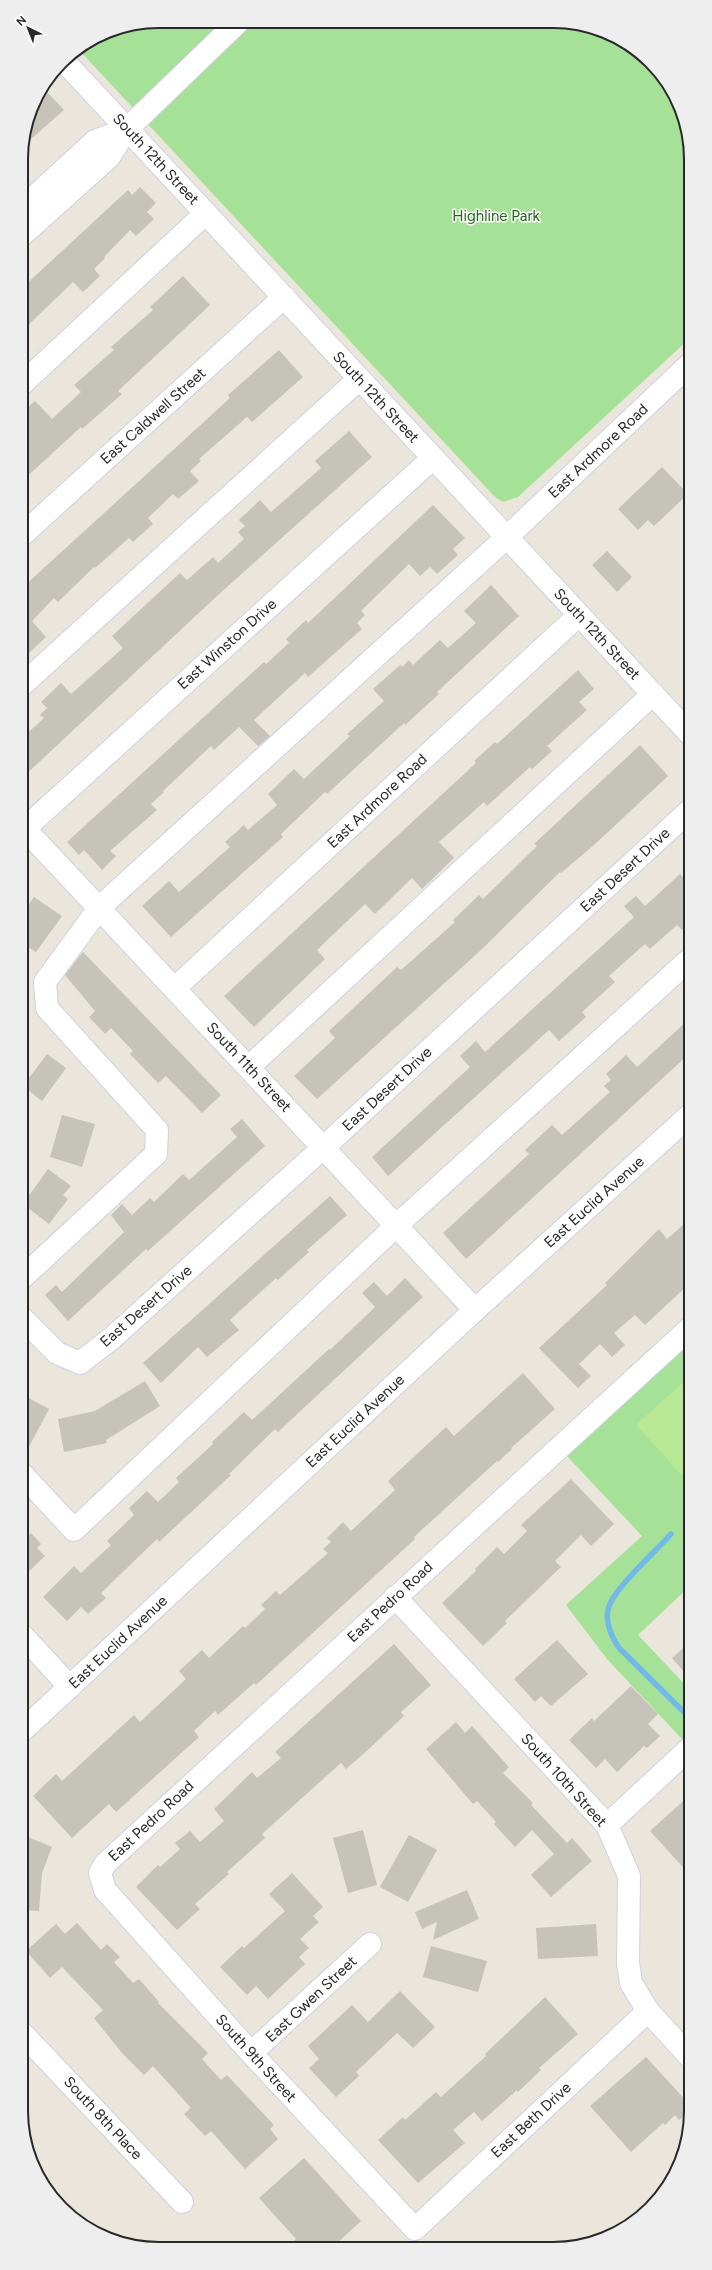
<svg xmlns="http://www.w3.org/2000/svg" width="712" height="2270" viewBox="0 0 712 2270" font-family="Figtree,sans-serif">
<rect width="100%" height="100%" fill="#ebe6db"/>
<g fill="#a6e198">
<polygon points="159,21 580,24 622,39 651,62 677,98 688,132 689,339 518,497 503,502 495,497 79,50 107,31"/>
<polygon points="690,1342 690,1586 638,1635 690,1690 690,1734 683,1740 607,1659 566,1605 642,1536 567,1456"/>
</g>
<polygon fill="#b8e894" points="690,1376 690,1484 636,1425"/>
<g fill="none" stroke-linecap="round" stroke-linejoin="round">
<path stroke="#6fb9eb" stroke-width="5.5" d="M671,1534C655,1552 619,1584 610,1604C603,1618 611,1636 619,1648L688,1716"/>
</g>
<g fill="#c6c3ba">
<polygon points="48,93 64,110 22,147 31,108"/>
<polygon points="140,187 156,203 147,212 154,219 136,236 130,230 104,257 105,258 94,269 100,276 83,292 73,282 22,331 21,289 128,190 132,195"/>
<polygon points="183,276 210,305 118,391 122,394 82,429 81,427 22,481 22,413 35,401 52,419 81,392 74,385 114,350 111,347 153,310 150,307"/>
<polygon points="279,350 303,377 252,422 247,417 199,459 201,461 190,471 199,481 178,499 173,494 148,518 153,524 133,542 129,538 95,568 94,567 58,602 54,598 32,621 46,637 29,653 22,645 22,588 230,398 228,395"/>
<polygon points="349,431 372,457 217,596 22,778 22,738 44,718 40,715 47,708 41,702 61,683 71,694 123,648 112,636 180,573 187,580 213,557 218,563 244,539 238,532 245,526 239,520 260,500 271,512 321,468 315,461"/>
<polygon points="662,467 688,494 654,526 648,520 638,530 618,509"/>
<polygon points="433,505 465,538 453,549 458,555 437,574 430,567 420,576 409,564 361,611 365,615 357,623 362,629 308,677 305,673 254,720 270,736 258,746 239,727 214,750 211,746 163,791 164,792 151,804 157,810 110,851 116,856 102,870 84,850 79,855 67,842 264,662 266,664 289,643 286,639 306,620 308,623"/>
<polygon points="607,551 632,577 617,592 592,565"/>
<polygon points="491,585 519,616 437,692 439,694 405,725 404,723 327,794 325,792 281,834 283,837 171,937 142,906 169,881 179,892 230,847 225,842 244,825 248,830 277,805 268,794 294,769 304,779 350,736 347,734 384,701 373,689 400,665 402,667 409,660 413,665 440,640 448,648 476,623 464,611"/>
<polygon points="578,670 594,689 579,702 587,710 547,746 552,751 532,769 530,767 487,806 484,802 439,842 454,858 422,889 412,878 375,914 365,904 317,950 325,959 254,1027 224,996 476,763 474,761 495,742 497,744"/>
<polygon points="640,745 668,776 594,845 561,873 560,872 481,950 317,1099 294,1076 335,1038 329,1031 397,967 401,970 455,922 453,920 479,895 483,899 537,846 534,844"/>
<polygon points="680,874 689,884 689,923 682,930 677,925 650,949 645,944 609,976 615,982 582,1012 586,1017 559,1041 549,1030 388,1176 372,1157 470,1067 460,1056 476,1041 485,1052 634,917 624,906 636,896 645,906"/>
<polygon points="34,897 62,916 36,952 22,943 22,914"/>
<polygon points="83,952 221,1095 202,1113 166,1076 158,1083 130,1054 133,1051 111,1028 105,1034 89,1017 95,1011 65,975"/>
<polygon points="689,1019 689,1054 466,1259 443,1233 529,1154 525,1150 552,1125 562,1135 610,1092 604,1086 611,1080 606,1074 626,1055 637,1067"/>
<polygon points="47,1054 66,1068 42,1101 23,1086"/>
<polygon points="62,1115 95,1124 82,1167 50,1157"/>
<polygon points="242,1119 265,1146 148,1251 146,1249 68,1321 45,1295 56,1285 62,1292 124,1232 111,1215 122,1204 132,1215 150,1198 154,1202 183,1174 189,1180 237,1137 230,1129"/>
<polygon points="48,1169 71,1186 63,1195 68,1199 49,1224 23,1204"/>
<polygon points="330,1196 347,1215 307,1250 309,1252 278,1280 276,1278 230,1320 239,1330 207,1357 198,1347 161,1383 143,1363"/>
<polygon points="690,1219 690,1283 645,1325 635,1315 614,1333 625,1345 612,1357 600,1344 579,1364 591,1376 578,1388 539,1348 607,1285 605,1283 659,1229 667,1239"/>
<polygon points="405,1278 423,1297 278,1432 275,1429 229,1474 231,1475 159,1542 157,1539 101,1593 106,1598 88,1614 81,1607 67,1621 43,1597 74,1566 81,1573 111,1545 107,1541 134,1515 129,1508 147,1491 158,1502 179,1482 176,1478 213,1444 212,1442 244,1412 252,1420 329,1349 330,1350 375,1307 362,1293 374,1282 387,1296"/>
<polygon points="523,1373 555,1409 511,1448 512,1449 498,1462 497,1461 414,1537 415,1539 256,1685 254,1683 218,1715 215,1711 194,1731 199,1737 116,1812 109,1804 72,1838 33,1796 56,1774 62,1781 134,1715 140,1722 186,1679 179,1671 202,1650 209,1658 243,1626 245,1628 265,1609 261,1605 276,1591 280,1595 328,1553 323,1549 331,1542 327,1538 343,1522 351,1531 395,1490 388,1481 446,1427 454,1436"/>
<polygon points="145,1381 160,1406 106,1440 107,1443 64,1452 58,1419 95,1411"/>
<polygon points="23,1395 49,1409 23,1458"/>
<polygon points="571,1479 614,1524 591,1546 581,1535 555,1561 561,1567 505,1621 507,1623 483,1646 442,1603 476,1571 475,1569 497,1547 504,1554 527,1531 521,1525"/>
<polygon points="23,1533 27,1537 31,1533 41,1544 37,1548 45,1556 23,1577"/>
<polygon points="557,1640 588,1674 551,1706 541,1696 535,1702 514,1679"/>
<polygon points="690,1642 690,1679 672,1658"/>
<polygon points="394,1644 431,1685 401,1712 404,1716 370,1748 346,1769 341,1763 262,1834 265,1838 227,1872 229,1874 195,1904 200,1909 177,1930 136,1887 158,1865 160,1867 180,1849 175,1843 190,1831 200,1842 224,1821 214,1809 252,1772 257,1778 281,1758 275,1752"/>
<polygon points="631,1686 658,1714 648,1724 660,1736 647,1748 644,1746 617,1772 605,1759 596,1768 569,1740 592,1718 594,1721"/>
<polygon points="456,1722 465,1733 472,1726 509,1767 503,1773 533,1803 531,1805 567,1843 572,1838 592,1861 551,1897 531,1875 554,1854 532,1830 515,1847 494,1824 496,1822 477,1801 473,1804 426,1749"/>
<polygon points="690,1795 690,1875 650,1831"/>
<polygon points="363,1830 377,1885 348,1893 333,1838"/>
<polygon points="23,1835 52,1847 42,1873 39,1911 23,1910"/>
<polygon points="409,1835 437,1850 408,1902 380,1887"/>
<polygon points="292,1873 323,1907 313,1916 319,1922 300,1939 309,1948 299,1957 305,1964 268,1999 256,1986 247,1995 220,1967 242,1946 244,1948 285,1911 269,1894"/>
<polygon points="467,1890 479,1919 433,1940 437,1922 422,1929 415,1912"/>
<polygon points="77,1923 101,1950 107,1944 120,1957 114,1962 133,1983 139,1979 159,2002 158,2003 208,2053 202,2059 221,2080 227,2075 274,2125 270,2129 278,2139 245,2169 211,2131 205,2136 184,2114 191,2108 153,2066 144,2075 122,2053 94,2018 103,2010 62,1967 50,1978 26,1951 56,1924 65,1934"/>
<polygon points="596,1924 598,1956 538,1959 536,1928"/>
<polygon points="431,1946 487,1961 478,1992 423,1977"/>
<polygon points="400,1991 435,2027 413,2048 397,2033 356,2072 359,2076 336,2097 309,2068 319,2059 308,2046 352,2005 368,2022"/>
<polygon points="545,1997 578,2034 539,2068 541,2070 518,2092 517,2090 482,2121 474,2112 453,2130 465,2143 418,2183 378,2140 403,2117 405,2120 436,2092 441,2097 486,2056 485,2054"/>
<polygon points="646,2057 691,2106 691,2109 679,2120 675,2115 665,2125 663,2123 631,2152 590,2106"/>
<polygon points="304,2158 361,2221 334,2246 288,2246 296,2239 259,2198"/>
</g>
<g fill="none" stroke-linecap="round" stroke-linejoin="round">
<g stroke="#d0d1e2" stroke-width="24">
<g id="minor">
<polyline points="63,60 689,733"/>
<polyline points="21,209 95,141 127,129"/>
<polyline points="21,236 109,157 127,129 238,22"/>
<polyline points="22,384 206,213"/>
<polyline points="22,535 284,297"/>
<polyline points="22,685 359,379"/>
<polyline points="22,826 475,1310"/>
<polyline points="22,831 433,458"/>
<polyline points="175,988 579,615"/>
<polyline points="249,1067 653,694"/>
<polyline points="23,1277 156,1154 157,1130 47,1008 45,982 100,907 507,537 689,365"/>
<polyline points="23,1319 57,1353 80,1363 112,1338 324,1147 689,811"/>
<polyline points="23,1475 74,1530 397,1225 689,960"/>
<polyline points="395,1597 607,1825 629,1876 628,1963 631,1983 648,2011 691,2058"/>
<polyline points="23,1636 70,1687"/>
<polyline points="23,1730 475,1310 690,1115"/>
<polyline points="607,1825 690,1748"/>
<polyline points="648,2011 415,2229 251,2053 105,1890 100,1873 105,1864 690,1328"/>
<polyline points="23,2034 182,2202"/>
<polyline points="251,2053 370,1944"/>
</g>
</g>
<use href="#minor" stroke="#fff" stroke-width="22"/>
</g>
<g text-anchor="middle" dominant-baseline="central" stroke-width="3" stroke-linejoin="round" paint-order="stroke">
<g font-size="15" fill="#292929" stroke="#fff">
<text transform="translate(156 159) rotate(47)">South 12th Street</text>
<text transform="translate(376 397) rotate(47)">South 12th Street</text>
<text transform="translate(153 416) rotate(-42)">East Caldwell Street</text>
<text transform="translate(598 451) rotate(-43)">East Ardmore Road</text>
<text transform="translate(597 634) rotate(47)">South 12th Street</text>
<text transform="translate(227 644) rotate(-42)">East Winston Drive</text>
<text transform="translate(377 801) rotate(-43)">East Ardmore Road</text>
<text transform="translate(625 870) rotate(-43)">East Desert Drive</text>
<text transform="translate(249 1067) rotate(47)">South 11th Street</text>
<text transform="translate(387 1089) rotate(-43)">East Desert Drive</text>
<text transform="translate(594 1202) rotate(-42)">East Euclid Avenue</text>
<text transform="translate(146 1306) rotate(-41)">East Desert Drive</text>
<text transform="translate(355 1421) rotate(-43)">East Euclid Avenue</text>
<text transform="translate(390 1602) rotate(-43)">East Pedro Road</text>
<text transform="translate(118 1642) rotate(-43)">East Euclid Avenue</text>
<text transform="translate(564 1780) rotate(48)">South 10th Street</text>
<text transform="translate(151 1821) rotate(-43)">East Pedro Road</text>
<text transform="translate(311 1999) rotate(-43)">East Gwen Street</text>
<text transform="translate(256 2058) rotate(48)">South 9th Street</text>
<text transform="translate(103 2118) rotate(47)">South 8th Place</text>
<text transform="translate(531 2120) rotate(-43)">East Beth Drive</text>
</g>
<g font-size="15" fill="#20631b" stroke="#fff">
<text x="496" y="216">Highline Park</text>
</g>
</g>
<path d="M0 0H712V2270H0ZM159 28H553A131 131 0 0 1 684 159V2111A131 131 0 0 1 553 2242H159A131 131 0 0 1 28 2111V159A131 131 0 0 1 159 28Z" fill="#eee" fill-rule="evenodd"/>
<path fill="none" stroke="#292929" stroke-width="2" d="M159 28H553A131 131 0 0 1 684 159V2111A131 131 0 0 1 553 2242H159A131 131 0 0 1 28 2111V159A131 131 0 0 1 159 28Z"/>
<g transform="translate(28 28) rotate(317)" stroke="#ffffff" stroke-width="3" paint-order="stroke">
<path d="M0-3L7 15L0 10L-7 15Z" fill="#292929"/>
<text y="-6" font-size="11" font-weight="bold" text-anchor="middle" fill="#292929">N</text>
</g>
</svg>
